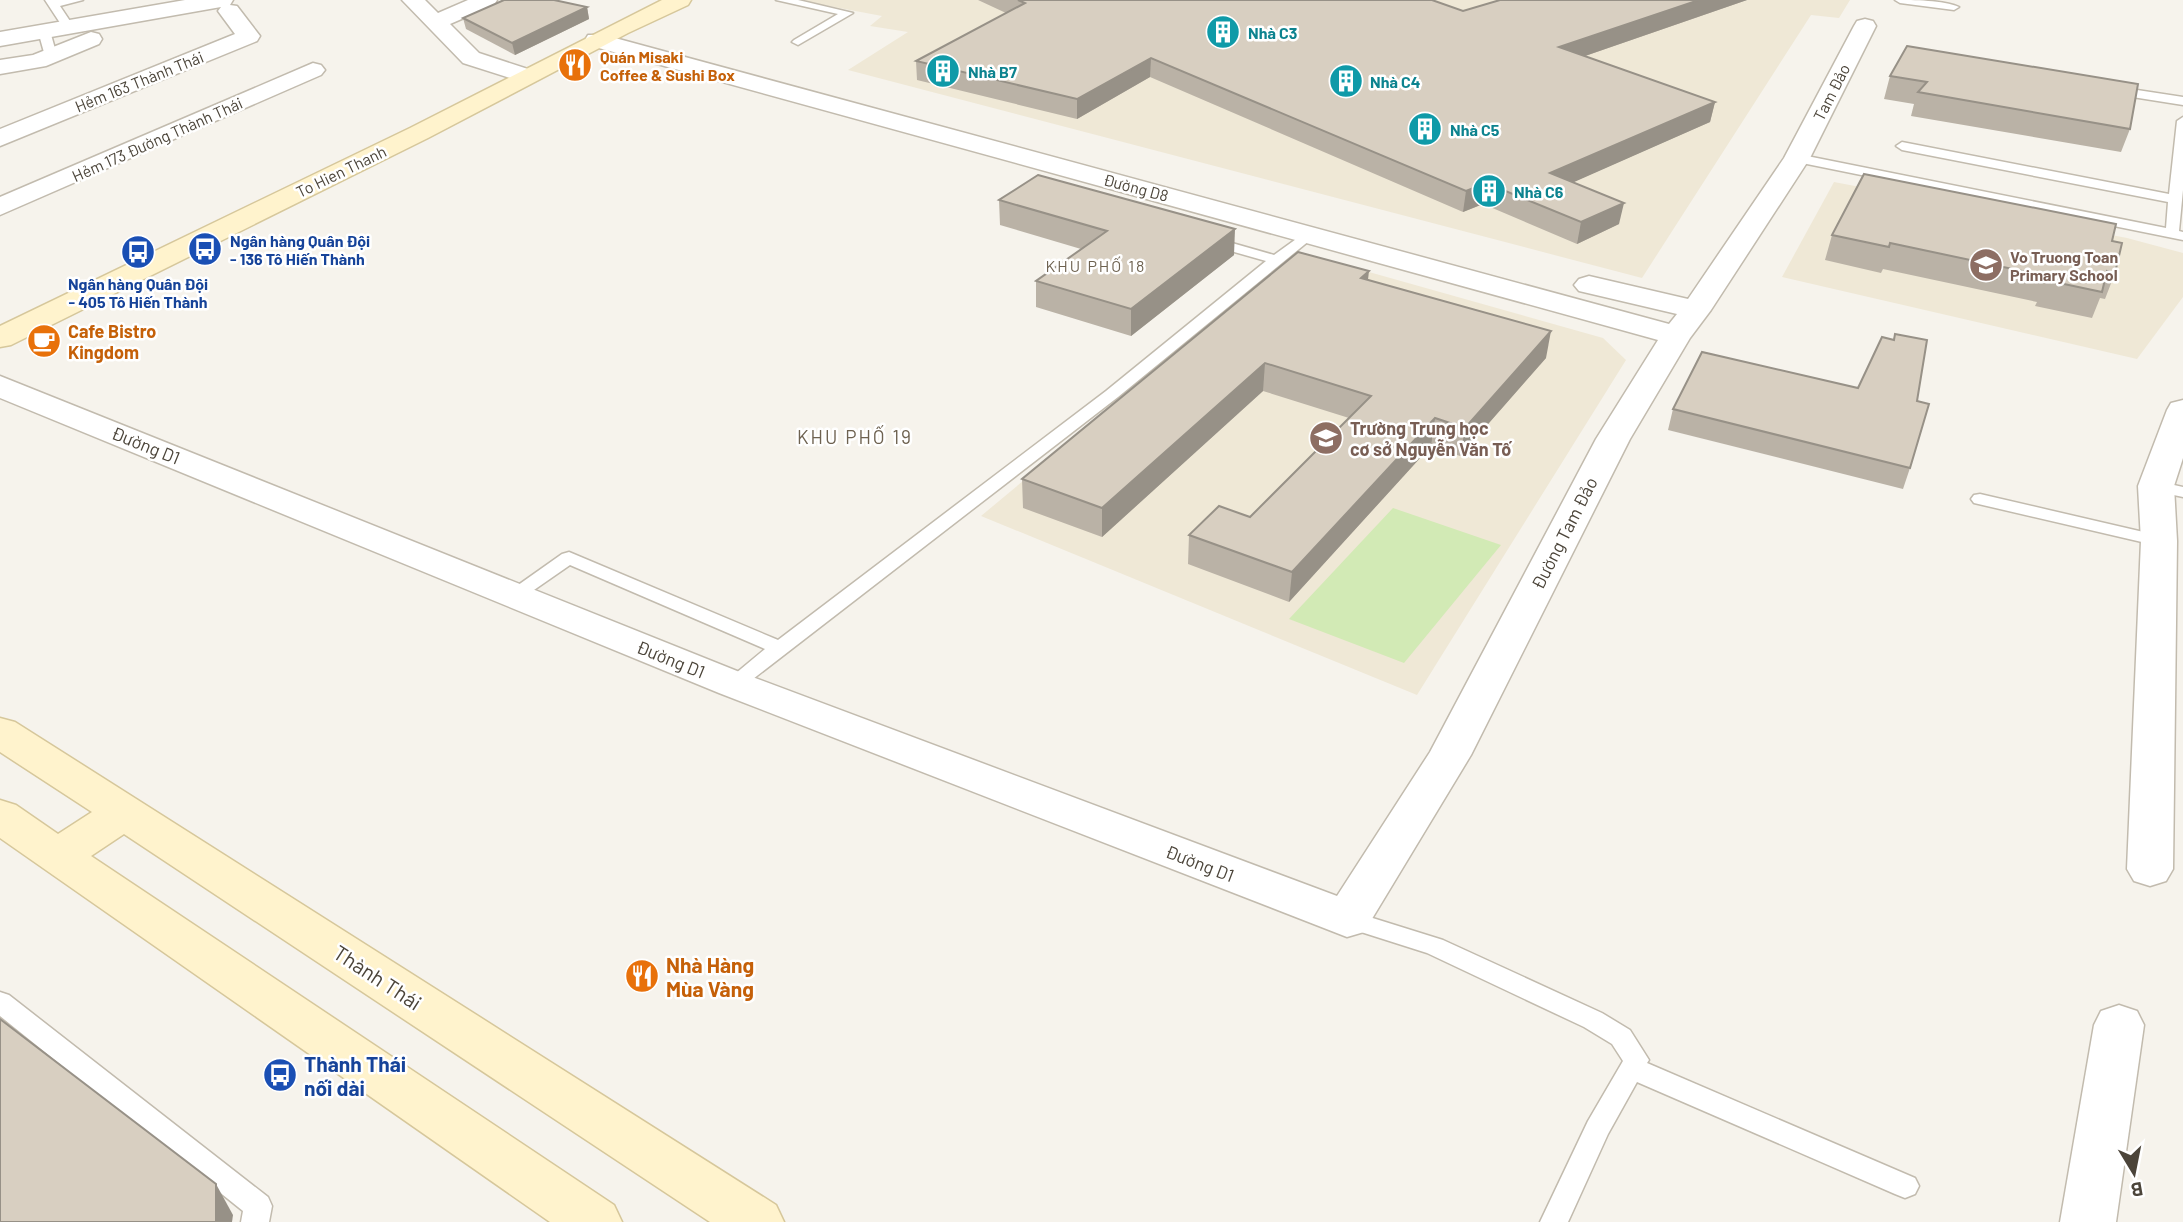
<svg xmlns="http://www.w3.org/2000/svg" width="2183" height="1222" viewBox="0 0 2183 1222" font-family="Barlow,sans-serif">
<rect width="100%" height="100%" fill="#f6f3ec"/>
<g fill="#efe8d6">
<polygon points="797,0 1850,0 1839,18 1811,15 1642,278 848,70 908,32 870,26 882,16"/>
<polygon points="1834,182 2127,238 2183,253 2183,297 2137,359 1782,277"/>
<polygon points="1298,252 1603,338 1626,360 1417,695 981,516"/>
</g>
<polygon fill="#d2eab5" points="1393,508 1501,545 1404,663 1289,619"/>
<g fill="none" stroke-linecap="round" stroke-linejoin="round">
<g stroke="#c2bbae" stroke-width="3">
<g id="lane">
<polygon points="45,0 83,0 60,6 74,27 72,29 64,29"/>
<polygon points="776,0 798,0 853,13 798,45 792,42 794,40 838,14"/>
<path d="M1895,0C1914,0 1943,0 1959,7L1954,10L1900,3Z"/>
<polygon points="44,28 50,31 57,56 55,58 45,56 38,31"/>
<polygon points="2111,86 2183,97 2183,105 2107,93 2105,90"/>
<polygon points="2183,117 2183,190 2179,231 2183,232 2183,240 1797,162 1791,158 1797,154 2166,228 2168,202 1902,150 1896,146 1902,142 2169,194 2177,121"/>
<polygon points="1310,229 1315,230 1315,236 1118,397 740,689 726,689 723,684 765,649 570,565 521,599 514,601 504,595 562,554 569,552 778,640 1106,391 1266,261 1206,244 1206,238 1211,237 1274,255"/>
<polygon points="2156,481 2183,487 2183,497 2150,490 2147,486"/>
<polygon points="1980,494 2165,537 2168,541 2159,546 1974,503 1971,499 1974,495"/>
<polygon points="1347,910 1443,940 1602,1013 1630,1030 1649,1060 1647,1063 1915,1178 1919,1186 1915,1194 1905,1198 1895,1194 1637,1082 1608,1134 1568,1222 1540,1222 1588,1121 1623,1061 1612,1044 1584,1027 1427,953 1339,925 1335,919 1339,913"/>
<polygon points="0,992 9,995 268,1197 272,1206 269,1222 241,1222 243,1211 0,1016"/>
</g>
</g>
<g stroke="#c2bbae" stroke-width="3">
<g id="street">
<polygon points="185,0 233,0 230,5 237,6 260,36 257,41 0,146 0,129 235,34 218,11 221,7 0,46 0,32"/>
<polygon points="402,0 425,0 438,13 468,0 497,0 494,5 450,24 479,53 534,71 538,76 534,81 526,83 463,63"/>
<polygon points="1865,19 1873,21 1876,26 1810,158 1711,310 1690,338 1630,439 1471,755 1364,932 1347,937 719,693 0,398 0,376 747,675 1337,896 1430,752 1596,439 1658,340 588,45 585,40 588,35 604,35 1669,324 1677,314 1579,291 1574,285 1579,279 1589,276 1688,299 1784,158 1854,26 1857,21"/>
<polygon points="91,32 99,34 102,39 99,44 46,66 0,74 0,60 33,55"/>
<polygon points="313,63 321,65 325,70 321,75 0,215 0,197"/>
<polygon points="2183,400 2183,458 2174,486 2177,541 2173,869 2166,881 2150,886 2134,881 2127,869 2141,541 2138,486 2167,410 2171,403"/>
<polygon points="2119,1005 2137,1011 2144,1025 2116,1222 2060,1222 2094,1025 2101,1011"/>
</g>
</g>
<g stroke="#d6c79b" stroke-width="3">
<g id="secondary">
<polygon points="662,0 691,0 688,5 628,33 428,138 11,345 0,347 0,326 410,128"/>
<polygon points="0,718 15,722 776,1205 784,1222 710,1222 124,834 91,856 614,1205 622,1222 550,1222 0,838 0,800 16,805 58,834 92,812 0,752"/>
</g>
</g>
<use href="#lane" fill="#fff" fill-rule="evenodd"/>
<use href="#street" fill="#fff" fill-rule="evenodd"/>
<use href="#secondary" fill="#fff3cd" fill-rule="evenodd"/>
</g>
<g fill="#bab2a6">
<polygon points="978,0 1432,0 1463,11 1500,0 1747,0 1585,56 1715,102 1710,122 1573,182 1619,224 1577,244 1483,204 1463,212 1150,77 1077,119 917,80 916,61 1006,13"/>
<polygon points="587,7 589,19 515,55 466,29 463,18"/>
<polygon points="1907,46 2130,129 2121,152 1911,116 1914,104 1884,99 1890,76"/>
<polygon points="999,200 1234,255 1131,336 1036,307 1036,281 1081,249 1000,225"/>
<polygon points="1832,235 2112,241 2115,273 2105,299 2100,298 2092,318 2035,306 2037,302 1883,269 1881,273 1825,260"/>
<polygon points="1368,280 1546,358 1460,456 1431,446 1289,602 1188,564 1189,535 1250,517 1349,418 1263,391 1102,537 1023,508 1022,479"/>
<polygon points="1895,334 1917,401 1910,468 1903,489 1668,430 1673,409 1858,388 1893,340"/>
</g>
<g fill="#979187">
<polygon points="1699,0 1747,0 1556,66 1559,47"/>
<polygon points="587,7 589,19 515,55 512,43"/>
<polygon points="1151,58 1150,77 1077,119 1077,99"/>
<polygon points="1715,102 1710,122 1547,194 1550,173"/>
<polygon points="1486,183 1483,204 1463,212 1466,191"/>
<polygon points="1624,203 1619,224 1577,244 1581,222"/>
<polygon points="1235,229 1234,255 1131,336 1131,309"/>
<polygon points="1369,271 1366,297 1361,278"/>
<polygon points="1551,331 1546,358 1460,456 1465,428"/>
<polygon points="1265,363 1263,391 1102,537 1102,508"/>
<polygon points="1435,418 1431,446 1289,602 1292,572"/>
<polygon points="216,1184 233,1215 232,1222 216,1222"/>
</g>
<g fill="#d8cfc1" stroke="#979187" stroke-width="2">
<polygon points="504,0 554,0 587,7 512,43 463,18"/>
<polygon points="1018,0 1432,0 1463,11 1500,0 1699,0 1559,47 1715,102 1550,173 1624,203 1581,222 1486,183 1466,191 1151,58 1077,99 916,61 1025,3"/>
<polygon points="1907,46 2138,84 2130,129 1918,92 1927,82 1890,76"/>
<polygon points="1864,174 2116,224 2112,241 2122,243 2115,273 2107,271 2102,292 2045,280 2046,276 1890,243 1889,247 1832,235"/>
<polygon points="1038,175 1235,229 1131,309 1036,281 1107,231 999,200"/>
<polygon points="1298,252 1369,271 1361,278 1551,331 1465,428 1435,418 1292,572 1189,535 1219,506 1250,517 1371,396 1265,363 1102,508 1022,479"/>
<polygon points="1895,334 1927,340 1917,401 1929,404 1910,468 1673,409 1702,352 1858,388 1882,337 1894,340"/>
<polygon points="0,1019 216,1184 216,1222 0,1222"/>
</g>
<defs>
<g id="building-disc" transform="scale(1.75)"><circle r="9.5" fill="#0f9aa8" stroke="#fff"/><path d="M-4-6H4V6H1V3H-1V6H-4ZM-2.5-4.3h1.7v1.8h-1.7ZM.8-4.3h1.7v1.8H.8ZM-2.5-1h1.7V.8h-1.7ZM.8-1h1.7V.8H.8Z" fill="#fff"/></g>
<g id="restaurant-disc" transform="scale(1.75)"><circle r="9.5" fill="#e8710a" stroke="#fff"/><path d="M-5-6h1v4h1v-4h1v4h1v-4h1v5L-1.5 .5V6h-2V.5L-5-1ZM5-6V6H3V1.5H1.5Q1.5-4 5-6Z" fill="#fff"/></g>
<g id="bus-disc" transform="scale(1.75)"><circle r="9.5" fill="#1a4fb4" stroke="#fff"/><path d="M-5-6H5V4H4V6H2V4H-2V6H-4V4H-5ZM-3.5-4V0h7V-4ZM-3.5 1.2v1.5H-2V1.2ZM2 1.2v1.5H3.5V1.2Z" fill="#fff"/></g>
<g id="school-disc" transform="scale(1.75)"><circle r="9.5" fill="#8d6e63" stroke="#fff"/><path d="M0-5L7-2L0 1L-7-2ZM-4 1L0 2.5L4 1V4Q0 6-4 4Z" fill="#fff"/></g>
<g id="cafe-disc" transform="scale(1.75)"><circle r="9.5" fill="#e8710a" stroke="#fff"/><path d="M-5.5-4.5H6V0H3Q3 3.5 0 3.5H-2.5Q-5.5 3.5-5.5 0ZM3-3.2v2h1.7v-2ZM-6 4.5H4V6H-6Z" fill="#fff"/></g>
</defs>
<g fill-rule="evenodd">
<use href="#building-disc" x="1223" y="32"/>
<use href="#restaurant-disc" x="575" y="65"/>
<use href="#building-disc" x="943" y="71"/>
<use href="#building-disc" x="1346" y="81"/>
<use href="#building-disc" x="1425" y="129"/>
<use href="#building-disc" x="1489" y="191"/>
<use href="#bus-disc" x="205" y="249"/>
<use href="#bus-disc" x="138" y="252"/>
<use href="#school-disc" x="1986" y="265"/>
<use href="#cafe-disc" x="44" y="341"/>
<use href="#school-disc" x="1326" y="438"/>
<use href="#restaurant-disc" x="642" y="976"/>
<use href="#bus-disc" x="280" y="1075"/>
</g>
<g text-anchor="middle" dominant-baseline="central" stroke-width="5" stroke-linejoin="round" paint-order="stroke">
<g font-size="16" font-weight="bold" fill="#0d838f" stroke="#fff" text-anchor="start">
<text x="1248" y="32">Nhà C3</text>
<text x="968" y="71">Nhà B7</text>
<text x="1370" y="81">Nhà C4</text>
<text x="1450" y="129">Nhà C5</text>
<text x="1514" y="191">Nhà C6</text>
</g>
<g font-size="16" font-weight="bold" fill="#c56008" stroke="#fff" text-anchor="start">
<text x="600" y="56">Quán Misaki<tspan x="600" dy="18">Coffee &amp; Sushi Box</tspan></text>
</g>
<g font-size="16" fill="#4b4439" stroke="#fff">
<text transform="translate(139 81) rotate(-22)">Hẻm 163 Thành Thái</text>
<text transform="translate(1831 92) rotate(-63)">Tam Đảo</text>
<text transform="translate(157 139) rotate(-24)">Hẻm 173 Đường Thành Thái</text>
<text transform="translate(341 171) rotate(-26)">To Hien Thanh</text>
<text transform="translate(1136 187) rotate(15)">Đường D8</text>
</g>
<g font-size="16" font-weight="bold" fill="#164399" stroke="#fff" text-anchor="start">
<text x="230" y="240">Ngân hàng Quân Đội<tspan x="230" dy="18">- 136 Tô Hiến Thành</tspan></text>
<text x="138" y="283" text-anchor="middle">Ngân hàng Quân Đội<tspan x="138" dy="18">- 405 Tô Hiến Thành</tspan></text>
</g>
<g font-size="16" font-weight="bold" fill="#785e54" stroke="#fff" text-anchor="start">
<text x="2010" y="256">Vo Truong Toan<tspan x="2010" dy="18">Primary School</tspan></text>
</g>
<g font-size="16" letter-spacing="2" fill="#6e6250" stroke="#fff">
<text x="1096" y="265">KHU PHỐ 18</text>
</g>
<g font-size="18" font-weight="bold" fill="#c56008" stroke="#fff" text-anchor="start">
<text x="68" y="331">Cafe Bistro<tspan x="68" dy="21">Kingdom</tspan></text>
</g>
<g font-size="18" font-weight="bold" fill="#785e54" stroke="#fff" text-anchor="start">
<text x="1350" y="428">Trường Trung học<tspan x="1350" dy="21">cơ sở Nguyễn Văn Tố</tspan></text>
</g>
<g font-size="18" fill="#4b4439" stroke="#fff">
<text transform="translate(146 445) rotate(22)">Đường D1</text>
<text transform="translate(1564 533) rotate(-63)">Đường Tam Đảo</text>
<text transform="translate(671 659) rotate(22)">Đường D1</text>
<text transform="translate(1200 863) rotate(21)">Đường D1</text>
</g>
<g font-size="19" letter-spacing="2" fill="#6e6250" stroke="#fff">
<text x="855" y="436">KHU PHỐ 19</text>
</g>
<g font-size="21" font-weight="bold" fill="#c56008" stroke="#fff" text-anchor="start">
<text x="666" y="964">Nhà Hàng<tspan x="666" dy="24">Mùa Vàng</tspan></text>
</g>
<g font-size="21" fill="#4b4439" stroke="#fff">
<text transform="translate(378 977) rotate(33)">Thành Thái</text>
</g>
<g font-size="21" font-weight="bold" fill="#164399" stroke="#fff" text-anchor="start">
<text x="304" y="1063">Thành Thái<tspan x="304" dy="24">nối dài</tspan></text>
</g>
</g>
<g transform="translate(2134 1173) rotate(170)" stroke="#ffffff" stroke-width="5" paint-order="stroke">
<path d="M0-5L12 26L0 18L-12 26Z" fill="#4b4439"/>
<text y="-10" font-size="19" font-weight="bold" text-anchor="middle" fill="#4b4439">B</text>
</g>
</svg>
